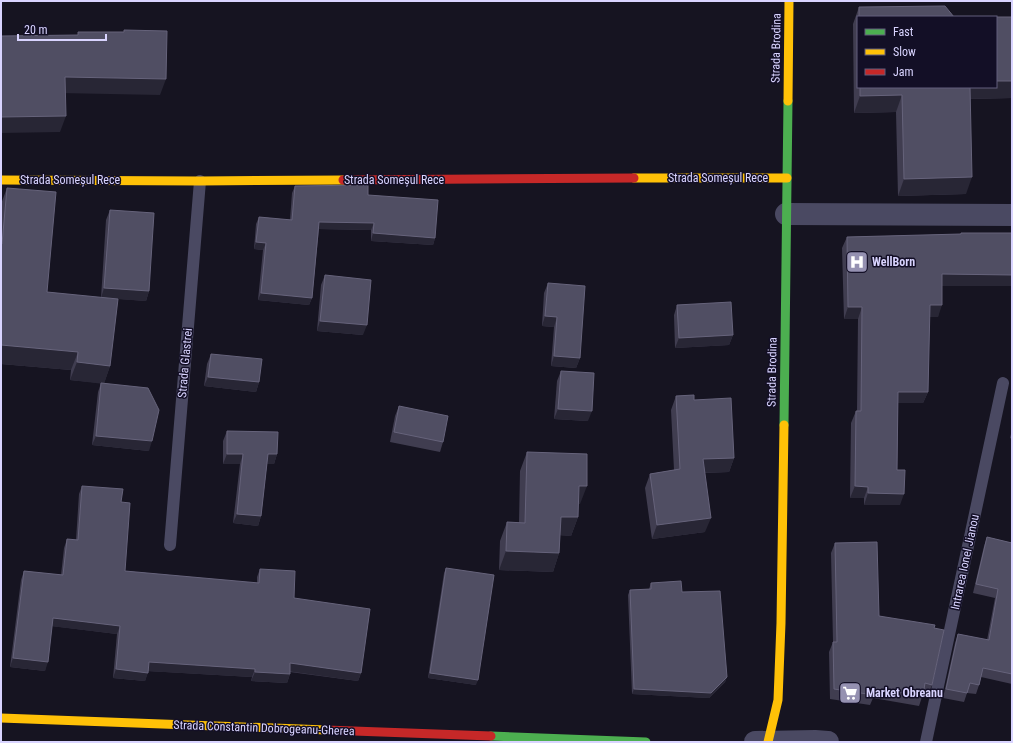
<svg xmlns="http://www.w3.org/2000/svg" width="1013" height="743" viewBox="0 0 1013 743" font-family="'Roboto Condensed',sans-serif">
<rect width="100%" height="100%" fill="#161421"/>
<g fill="none" stroke-linecap="round" stroke-linejoin="round">
<g stroke="#4a4962" stroke-width="12">
<polyline points="170,545 200,181"/>
<polyline points="926,742 1003,383"/>
</g>
<g stroke="#4a4962" stroke-width="22">
<polyline points="786,214 1012,215"/>
<polyline points="755,742 815,741 828,742"/>
</g>
<g stroke="#4caf50" stroke-width="9">
<polyline points="784,425 788,101"/>
<polyline points="491,736 646,742"/>
</g>
<g stroke="#ffc107" stroke-width="9">
<polyline points="788,101 789,1"/>
<polyline points="634,178 787,178"/>
<polyline points="1,180 200,181 343,180"/>
<polyline points="1,718 326,730"/>
<polyline points="768,742 778,700 781,623 784,425"/>
</g>
<g stroke="#c62828" stroke-width="9">
<polyline points="343,180 634,178"/>
<polyline points="326,730 491,736"/>
</g>
</g>
<g fill="#403d50">
<polygon points="859,7 954,17 858,17 858,87 996,87 1012,98 970,99 966,194 898,196 896,112 854,113 853,24"/>
<polygon points="295,186 368,195 435,238 433,245 371,241 371,230 319,229 312,298 309,305 258,300 263,250 254,249 256,224 259,217 290,220 292,193"/>
<polygon points="7,188 47,292 101,298 106,220 110,210 149,291 146,301 108,298 110,366 104,383 149,451 92,445 98,392 101,383 70,380 71,370 1,364 1,204"/>
<polygon points="1012,233 1012,286 942,286 938,317 929,317 928,392 923,403 898,403 897,470 900,505 864,505 864,498 850,498 851,423 856,411 857,411 858,319 844,319 842,248 847,237"/>
<polygon points="325,275 363,335 317,331 321,285"/>
<polygon points="548,283 580,358 576,368 551,366 554,327 542,326 544,293"/>
<polygon points="677,305 733,335 729,345 675,348 674,315"/>
<polygon points="211,354 259,382 256,392 204,386 207,364"/>
<polygon points="561,371 588,421 554,419 557,381"/>
<polygon points="676,396 694,400 734,458 729,472 704,473 705,532 652,539 645,488 650,474 674,470 671,410"/>
<polygon points="399,406 443,442 440,452 390,442 395,416"/>
<polygon points="1012,430 1012,439 1010,438"/>
<polygon points="227,431 277,454 274,464 267,464 261,516 258,526 233,523 240,464 223,464 223,441"/>
<polygon points="527,452 580,504 578,504 578,517 571,536 560,535 559,553 553,572 499,570 500,541 507,522 519,523 520,471"/>
<polygon points="82,486 121,502 125,571 257,583 257,577 260,569 294,598 361,673 358,681 290,672 290,674 287,683 251,681 252,677 148,671 145,681 113,678 117,634 52,626 45,671 10,667 21,580 24,571 61,575 64,548 67,539 76,540 79,494"/>
<polygon points="987,537 1012,543 1012,684 981,677 979,685 976,694 967,693 964,702 943,698 955,643 958,634 987,640 995,598 973,593 984,546"/>
<polygon points="835,543 879,616 934,628 932,685 928,695 923,694 919,706 873,698 870,705 830,699 829,652 833,642 831,553"/>
<polygon points="446,568 476,685 428,678 444,573"/>
<polygon points="651,583 682,592 727,677 725,682 709,698 632,694 628,595 630,590 649,589"/>
</g>
<g fill="#282635">
<polygon points="65,77 166,79 160,95 59,93"/>
<polygon points="996,81 1012,81 1012,98 964,99 968,87 996,87"/>
<polygon points="902,95 896,112 854,113 860,96"/>
<polygon points="66,116 60,132 1,133 1,117"/>
<polygon points="972,177 966,194 898,196 904,179"/>
<polygon points="319,222 374,223 371,230 317,229"/>
<polygon points="373,233 435,238 433,245 371,241"/>
<polygon points="256,242 266,243 263,250 254,249"/>
<polygon points="942,274 1012,275 1012,286 938,286"/>
<polygon points="104,288 149,291 146,301 101,298"/>
<polygon points="261,293 312,298 309,305 258,300"/>
<polygon points="930,305 942,305 938,317 925,317"/>
<polygon points="848,307 862,307 858,319 844,319"/>
<polygon points="545,316 557,317 554,327 542,326"/>
<polygon points="320,321 367,325 363,335 317,331"/>
<polygon points="733,335 729,345 675,348 679,338"/>
<polygon points="1,345 78,352 71,370 1,364"/>
<polygon points="554,356 580,358 576,368 551,366"/>
<polygon points="77,362 110,366 104,384 70,380"/>
<polygon points="208,377 259,382 256,392 204,386"/>
<polygon points="898,392 928,392 923,403 893,403"/>
<polygon points="558,409 592,411 588,421 554,419"/>
<polygon points="96,436 152,441 149,451 92,445"/>
<polygon points="227,454 243,454 240,464 223,464"/>
<polygon points="268,454 277,454 274,464 265,464"/>
<polygon points="734,458 729,472 697,473 703,459"/>
<polygon points="579,486 587,486 580,504 572,504"/>
<polygon points="855,486 868,487 864,498 850,498"/>
<polygon points="868,493 904,494 900,505 864,505"/>
<polygon points="237,514 261,516 258,526 233,523"/>
<polygon points="561,517 578,517 571,536 554,535"/>
<polygon points="711,518 705,532 652,539 657,525"/>
<polygon points="506,551 559,553 553,572 499,570"/>
<polygon points="53,618 120,626 117,634 50,626"/>
<polygon points="13,658 48,662 45,671 10,667"/>
<polygon points="149,662 255,669 252,677 146,671"/>
<polygon points="290,663 361,673 358,681 287,671"/>
<polygon points="116,669 148,673 145,681 113,678"/>
<polygon points="255,672 290,674 287,683 251,681"/>
<polygon points="430,673 478,680 476,685 428,678"/>
<polygon points="727,677 725,682 709,698 632,694 634,689"/>
</g>
<g fill="#504e63" stroke="#66637b">
<polygon points="945,6 954,17 859,17 859,7"/>
<rect x="996" y="17" width="16" height="64"/>
<polygon points="124,30 167,31 166,79 65,77 66,116 1,117 1,36 78,35 78,32 124,32"/>
<polygon points="860,87 970,87 972,177 904,179 902,95 860,96"/>
<polygon points="368,185 368,195 438,200 435,238 373,233 374,223 319,222 312,298 261,293 266,243 256,242 259,217 292,220 295,186"/>
<polygon points="7,188 56,192 47,292 118,299 110,366 77,362 78,352 1,345 1,244 2,244"/>
<polygon points="110,210 154,213 149,291 104,288"/>
<polygon points="961,233 1012,233 1012,275 942,274 942,305 930,305 928,392 898,392 897,470 905,470 904,494 868,493 868,487 855,486 856,411 861,411 862,307 848,307 847,237 961,234"/>
<polygon points="325,275 371,280 367,325 320,321"/>
<polygon points="548,283 585,286 580,358 554,356 557,317 545,316"/>
<polygon points="731,302 733,335 679,338 677,305"/>
<polygon points="211,354 262,359 259,382 208,377"/>
<polygon points="561,371 594,373 592,411 558,409"/>
<polygon points="101,383 148,388 159,410 152,441 96,436"/>
<polygon points="694,395 694,400 731,398 734,458 703,459 711,518 657,525 650,474 680,469 676,396"/>
<polygon points="399,406 448,416 443,442 394,432"/>
<polygon points="227,431 278,432 277,454 268,454 261,516 237,514 243,454 227,454"/>
<polygon points="527,452 587,454 587,486 579,486 578,517 561,517 559,553 506,551 507,522 525,523"/>
<polygon points="82,486 123,489 121,502 130,503 125,571 259,583 260,569 295,571 294,598 370,609 361,673 290,663 290,674 255,672 255,669 149,662 148,673 116,669 120,626 53,618 48,662 13,658 24,571 63,575 67,539 78,540"/>
<polygon points="987,537 1012,543 1012,674 983,668 979,685 970,683 967,693 946,689 958,634 989,640 998,589 976,584"/>
<polygon points="877,542 879,616 935,625 934,628 944,630 932,685 925,683 923,696 873,688 874,695 834,689 833,642 837,642 835,543"/>
<polygon points="446,568 494,575 478,680 430,673"/>
<polygon points="681,581 682,592 720,591 727,677 711,693 634,689 630,590 651,589 651,583"/>
</g>
<defs>
<g id="hospital-square" transform="scale(1.15)"><rect x="-9" y="-9" width="18" height="18" rx="4" fill="#9591b1" stroke="#130f26"/><path d="M-5-5h3v3.5h4V-5h3V5h-3V1.5h-4V5h-3Z" fill="#fff"/></g>
<g id="supermarket-square" transform="scale(1.15)"><rect x="-9" y="-9" width="18" height="18" rx="4" fill="#9591b1" stroke="#130f26"/><path d="M-6-5.5h2.5l.6 2H6L4.5 2H-2.5L-4.4-4H-6ZM-1.5 3.2a1.3 1.3 0 1 0 .1 0ZM3 3.2a1.3 1.3 0 1 0 .1 0Z" fill="#fff"/></g>
</defs>
<g fill-rule="evenodd">
<use href="#hospital-square" x="857" y="262"/>
<use href="#supermarket-square" x="850" y="693"/>
</g>
<g text-anchor="middle" dominant-baseline="central" stroke-width="3" stroke-linejoin="round" paint-order="stroke">
<g font-size="12" fill="#d9d4ff" stroke="#130f26">
<text transform="translate(776 48) rotate(-89)">Strada Brodina</text>
<text x="718" y="178">Strada Someșul Rece</text>
<text x="70" y="180">Strada Someșul Rece</text>
<text x="394" y="180">Strada Someșul Rece</text>
<text transform="translate(185 363) rotate(-85)">Strada Glastrei</text>
<text transform="translate(772 372) rotate(-89)">Strada Brodina</text>
<text transform="translate(965 562) rotate(-78)">Intrarea Ionel Jianou</text>
<text transform="translate(264 728) rotate(2)">Strada Constantin Dobrogeanu-Gherea</text>
</g>
<g font-size="12" font-weight="bold" fill="#d9d4ff" stroke="#130f26" text-anchor="start">
<text x="872" y="262">WellBorn</text>
<text x="866" y="693">Market Obreanu</text>
</g>
</g>
<rect width="1013" height="743" fill="none" stroke="#d9d4ff" stroke-width="4"/>
<rect x="857" y="16" width="140" height="72" fill="#130f26" stroke="#625e7d"/>
<rect x="865" y="29" width="20" height="6" fill="#4caf50" stroke="#625e7d"/>
<text x="893" y="36" font-size="12" fill="#d9d4ff">Fast</text>
<rect x="865" y="49" width="20" height="6" fill="#ffc107" stroke="#625e7d"/>
<text x="893" y="56" font-size="12" fill="#d9d4ff">Slow</text>
<rect x="865" y="69" width="20" height="6" fill="#c62828" stroke="#625e7d"/>
<text x="893" y="76" font-size="12" fill="#d9d4ff">Jam</text>
<path d="M18 34v6h88v-6" fill="none" stroke="#d9d4ff" stroke-width="2"/>
<text x="24" y="34" font-size="12" fill="#d9d4ff" stroke="#130f26" stroke-width="3" paint-order="stroke">20 m</text>
</svg>
